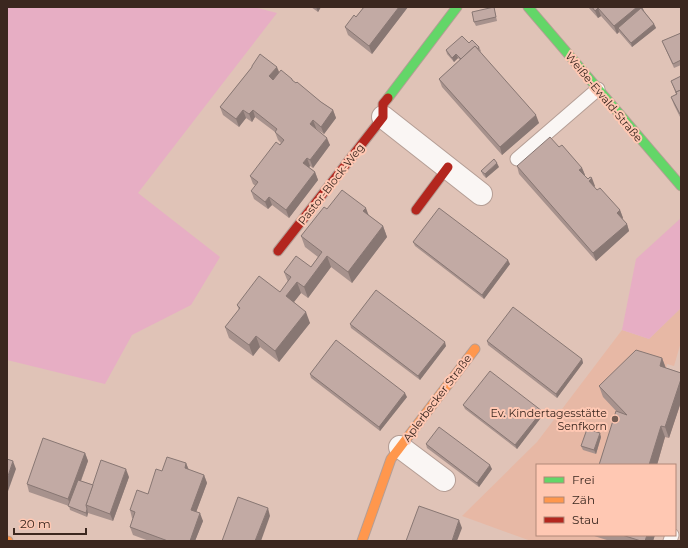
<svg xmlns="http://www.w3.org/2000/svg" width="688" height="548" viewBox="0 0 688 548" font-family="Montserrat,sans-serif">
<rect width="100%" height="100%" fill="#e0c3b7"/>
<polygon fill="#e7b8a5" points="681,308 681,342 674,366 667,364 666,369 681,383 681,402 669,438 665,437 657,465 537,465 537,535 655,535 653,541 531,541 462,516 537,442 622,330 649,339"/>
<g fill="#e7aec4">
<polygon points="7,7 254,7 277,13 138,193 220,257 191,305 132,335 105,384 7,360"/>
<polygon points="681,218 681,308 649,339 622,330 636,259"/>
</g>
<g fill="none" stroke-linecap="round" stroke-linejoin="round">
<g stroke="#b59e95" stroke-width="15">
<g id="lane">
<polyline points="517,159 598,89"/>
<polyline points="670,541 672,535"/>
</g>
</g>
<g stroke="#b59e95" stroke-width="24">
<g id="street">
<polyline points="383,117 481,194"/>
<polyline points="400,447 444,480"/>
</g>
</g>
<g stroke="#b59e95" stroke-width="11">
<g id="fast">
<polyline points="528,7 681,186"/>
<polyline points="388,98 457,7"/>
</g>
</g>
<g stroke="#b59e95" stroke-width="11">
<g id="slow">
<polyline points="7,541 8,541"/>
<polyline points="362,541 391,459 475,349"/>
</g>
</g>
<g stroke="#b59e95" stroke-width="11">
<g id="jam">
<polyline points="416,210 448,167"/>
<polyline points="278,251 383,117 383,104 388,98"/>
</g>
</g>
<use href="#lane" stroke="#faf6f4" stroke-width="13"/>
<use href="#street" stroke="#faf6f4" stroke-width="22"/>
<use href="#fast" stroke="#63d668" stroke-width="9"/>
<use href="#slow" stroke="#ff974d" stroke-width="9"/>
<use href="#jam" stroke="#b3261e" stroke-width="9"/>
</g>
<g fill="#a7928d">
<polygon points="311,7 321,7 318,12"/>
<polygon points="364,7 408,7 372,54 348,35 345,27 356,17"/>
<polygon points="494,7 497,21 476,26 474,22"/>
<polygon points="588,7 642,7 644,11 654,24 656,28 632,47 619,32 617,34 601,16 598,18"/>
<polygon points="681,33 681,65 674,68 662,41"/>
<polygon points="469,43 479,47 481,51 480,52 539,123 502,155 442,87 439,79 460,60 458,58 454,62 447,54 446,50"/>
<polygon points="252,66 279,72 293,81 321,102 333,110 336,118 324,134 315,128 330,145 313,168 310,166 309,167 315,172 318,180 289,218 272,205 268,209 254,199 251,191 256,186 253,184 250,176 281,143 278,140 275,132 255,117 252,122 246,118 239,127 223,115 220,107 252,67"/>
<polygon points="681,76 681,119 674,105 671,97 676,94 671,81"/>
<polygon points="559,147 582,168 585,175 585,176 595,186 594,187 597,190 620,210 623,218 622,219 627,224 629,231 596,261 519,174 517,166"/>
<polygon points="499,167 486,178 483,175 481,171"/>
<polygon points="327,209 368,215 383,226 387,237 352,283 331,267 308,298 301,293 294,302 310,323 279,362 260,347 253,356 229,338 225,327 239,310 237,305 280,292 288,282 284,272 311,267 318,257 305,247 301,236"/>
<polygon points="413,242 510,264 484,299 415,246"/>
<polygon points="350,324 446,346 420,380 351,328"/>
<polygon points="487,341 582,359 583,363 557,398 488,345"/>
<polygon points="662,358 666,368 681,373 681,402 669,438 665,437 657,465 599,465 617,412 603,397 599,386"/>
<polygon points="310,374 407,397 380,431 311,378"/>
<polygon points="463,405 543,415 517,449 465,409"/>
<polygon points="601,437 596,454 583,450 581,446"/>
<polygon points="426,444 492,469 479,487 427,448"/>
<polygon points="85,453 88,461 81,481 93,485 129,477 113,521 88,513 87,517 70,510 69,506 29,492 27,484"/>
<polygon points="186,463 189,470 204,475 207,483 196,512 203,521 195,541 149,541 133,535 130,527 133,518 132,518 130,510 148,494"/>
<polygon points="591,535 655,535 653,541 610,541"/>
</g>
<g fill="#887773">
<polygon points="316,7 321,7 318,12"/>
<polygon points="399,7 408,7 372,54 369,46"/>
<polygon points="637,7 642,7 644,11 620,31 618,28 619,32 617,34 614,26"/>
<polygon points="598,8 601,16 598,18 595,11"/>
<polygon points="654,24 656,28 632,47 631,43"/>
<polygon points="456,54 458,58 454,62 452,58"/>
<polygon points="277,67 280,74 272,84 269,76"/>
<polygon points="243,110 246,118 239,127 236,119"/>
<polygon points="253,110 255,117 252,122 249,114"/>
<polygon points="333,110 336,118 324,134 321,127"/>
<polygon points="536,115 539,123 502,155 500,147"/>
<polygon points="313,120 316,128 312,132 310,124"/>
<polygon points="327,138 330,145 313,168 310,160"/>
<polygon points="307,158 310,166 306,171 303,163"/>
<polygon points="497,163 499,167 486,178 485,174"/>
<polygon points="582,168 585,175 582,178 579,170"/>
<polygon points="315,172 318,180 289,218 286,210"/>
<polygon points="592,178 595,186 592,189 589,181"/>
<polygon points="269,197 272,205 268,209 265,202"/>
<polygon points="366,208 370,219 363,211"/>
<polygon points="620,210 623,218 620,221 617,213"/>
<polygon points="627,224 629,231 596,261 593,253"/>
<polygon points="383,226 387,237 352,283 348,272"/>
<polygon points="327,256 331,267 308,298 304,287"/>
<polygon points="508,260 510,264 484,299 482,295"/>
<polygon points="297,282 301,293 290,307 286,296"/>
<polygon points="306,312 310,323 279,362 275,351"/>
<polygon points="256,336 260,347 253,356 249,345"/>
<polygon points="445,342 446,346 420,380 418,376"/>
<polygon points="662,358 666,369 660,366"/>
<polygon points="582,359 583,363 557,398 556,394"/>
<polygon points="681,379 681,402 669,438 665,427"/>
<polygon points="405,393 407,397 380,431 379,427"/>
<polygon points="542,411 543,415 517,449 515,445"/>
<polygon points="661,426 665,437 657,465 649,465"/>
<polygon points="600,433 601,437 596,454 594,450"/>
<polygon points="85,453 88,461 71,507 68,499"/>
<polygon points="13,461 16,469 7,494 7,479"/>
<polygon points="186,463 189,471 185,468"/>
<polygon points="490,465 492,469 479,487 477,483"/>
<polygon points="126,469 129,477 113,521 110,514"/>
<polygon points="204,475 207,483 194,518 191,510"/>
<polygon points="268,508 270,516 261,541 255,541"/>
<polygon points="87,509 88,513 87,517 86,513"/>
<polygon points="200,513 203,521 195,541 190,541"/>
<polygon points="459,520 462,528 457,541 452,541"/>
<polygon points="647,535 655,535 653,541 645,541"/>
</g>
<g fill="#c2aaa4" stroke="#887773">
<polygon points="364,7 399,7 369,46 345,27 354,15 356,17"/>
<polygon points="494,7 496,17 474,22 472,12"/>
<polygon points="592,7 637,7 614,26 598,8 595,11"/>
<polygon points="641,8 654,24 631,43 618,28"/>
<polygon points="681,33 681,60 673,64 662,41"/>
<polygon points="462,36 469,43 472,40 479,47 478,49 475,46 461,59 456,54 452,58 446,50"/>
<polygon points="475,46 536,115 500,147 439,79"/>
<polygon points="260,54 277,67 269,76 273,80 281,70 292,79 292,80 296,83 297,82 321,102 333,110 321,127 313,120 310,124 327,138 310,160 307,158 303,163 315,172 286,210 269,197 265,202 251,191 258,182 250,176 276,142 280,145 284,140 275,132 277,129 253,110 249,114 243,110 236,119 220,107 252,67 252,66"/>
<polygon points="681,76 681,90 676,92 677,94 671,81"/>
<polygon points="681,90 681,114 680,114 671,97 677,94 676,92"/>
<polygon points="550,137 559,147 562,145 582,168 579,170 588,179 590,177 592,178 589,181 597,190 600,188 620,210 617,213 627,224 593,253 517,166"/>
<polygon points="494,159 497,163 485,174 481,171"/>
<polygon points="342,190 366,208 363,211 383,226 348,272 327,256 304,287 297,282 286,296 306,312 275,351 256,336 249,345 225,327 240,308 237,305 259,276 280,292 291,277 284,272 296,256 311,267 322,252 301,236 324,207 327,209"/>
<polygon points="439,208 508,260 482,295 413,242"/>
<polygon points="376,290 445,342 418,376 350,324"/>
<polygon points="513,307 582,359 556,394 487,341"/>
<polygon points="336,340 405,393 379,427 310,374"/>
<polygon points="636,350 662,358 660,366 681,373 681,379 665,427 661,426 649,465 599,465 616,411 627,415 599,386"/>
<polygon points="490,371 542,411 515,445 463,405"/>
<polygon points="439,427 490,465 477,483 426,444"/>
<polygon points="587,429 600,433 594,450 581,446"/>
<polygon points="43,438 85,453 68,499 27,484"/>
<polygon points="167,457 186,463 185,468 204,475 191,510 200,513 190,541 168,541 130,527 135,512 130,510 137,490 148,494 156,469 162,471"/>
<polygon points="7,459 13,461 7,479"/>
<polygon points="101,460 126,469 110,514 86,505"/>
<polygon points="78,480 93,485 86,505 87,509 86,513 68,506"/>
<polygon points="238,497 268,508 255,541 222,541"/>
<polygon points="419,506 459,520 452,541 406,541"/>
<polygon points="622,535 647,535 645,541 641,541"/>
</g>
<circle fill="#755e54" stroke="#ffc8b3" stroke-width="1.5" cx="615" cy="419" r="4"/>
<g text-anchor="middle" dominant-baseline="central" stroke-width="4" stroke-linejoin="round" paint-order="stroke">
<g font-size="11" fill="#3b271f" stroke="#ffc8b3">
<text transform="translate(604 97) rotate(50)">Weiße-Ewald-Straße</text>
<text transform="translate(331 184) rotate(-52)">Pastor-Block-Weg</text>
<text transform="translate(437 398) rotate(-53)">Aplerbecker Straße</text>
</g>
<g font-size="11" fill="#3b271f" stroke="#ffc8b3" text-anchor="end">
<text x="607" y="413">Ev. Kindertagesstätte<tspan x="607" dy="13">Senfkorn</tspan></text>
</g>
</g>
<rect width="688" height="548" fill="none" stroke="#3b271f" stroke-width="16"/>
<rect x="536" y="464" width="140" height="72" fill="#ffc8b3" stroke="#b18878"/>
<rect x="544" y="477" width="20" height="6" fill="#63d668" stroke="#b18878"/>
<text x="572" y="484" font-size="12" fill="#3b271f">Frei</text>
<rect x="544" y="497" width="20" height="6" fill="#ff974d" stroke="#b18878"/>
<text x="572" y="504" font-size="12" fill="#3b271f">Zäh</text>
<rect x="544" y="517" width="20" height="6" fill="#b3261e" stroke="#b18878"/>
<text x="572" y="524" font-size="12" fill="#3b271f">Stau</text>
<path d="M14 528v6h72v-6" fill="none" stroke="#3b271f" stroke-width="2"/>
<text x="20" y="528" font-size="12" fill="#3b271f" stroke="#ffc8b3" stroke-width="3" paint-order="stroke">20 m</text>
</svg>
